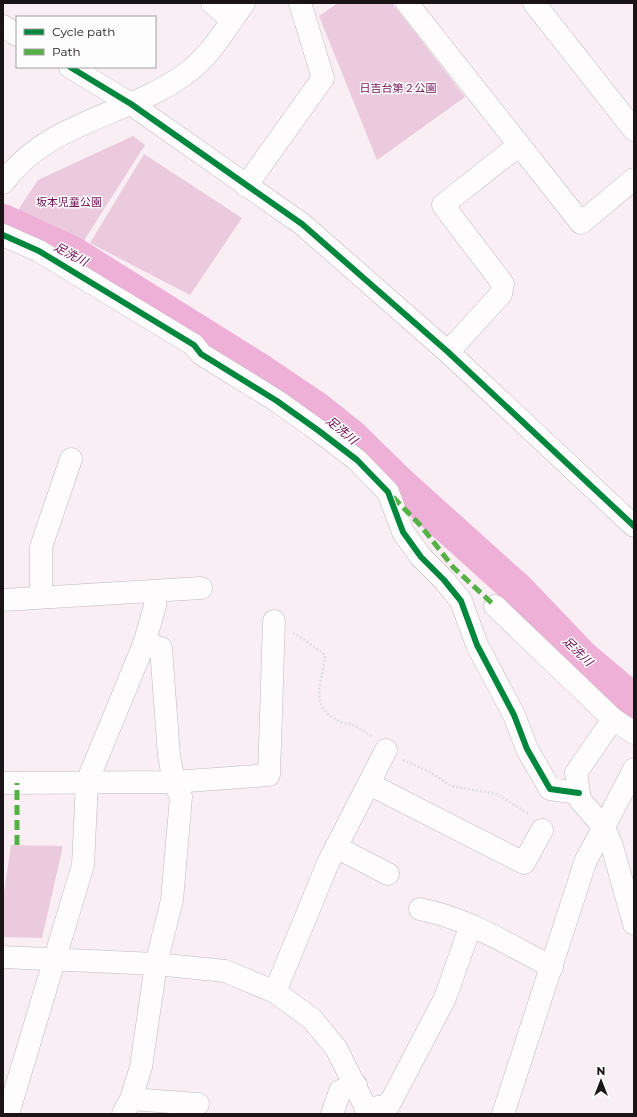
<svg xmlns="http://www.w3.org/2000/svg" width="637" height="1117" viewBox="0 0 637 1117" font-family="Montserrat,'Noto Sans JP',sans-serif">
<rect width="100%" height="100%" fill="#f8eef3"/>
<g fill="#ebcadd">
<polygon points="338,3 392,3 465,97 377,160 319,16"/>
<polygon points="133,136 145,145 81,245 16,213 38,180"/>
<polygon points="144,154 242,218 190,295 90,243"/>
<polygon points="11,845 63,846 42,938 3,937 3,900"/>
</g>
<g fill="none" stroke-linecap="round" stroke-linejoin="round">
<polyline stroke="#efb0d7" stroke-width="34" points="3,221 74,254 261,371 316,408 351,436 399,483 518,590 582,657 634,701"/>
<g stroke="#bfb8bb" stroke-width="23">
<g id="minor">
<polyline points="212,3 232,20"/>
<polyline points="407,3 581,223 634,179"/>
<polyline points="534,3 634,130"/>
<polyline points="3,26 17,35"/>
<polyline points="70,67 131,104 302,224 448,352 634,526"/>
<path d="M3,183C48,121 125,117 184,75C210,57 226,28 244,3"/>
<polyline points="246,186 323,78 300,3"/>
<polyline points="3,235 39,251 194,345 201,354 277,401 319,431 357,460 388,492 403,532 421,557 444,580 461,601 477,645 514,715 527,749 550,789 579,793"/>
<polyline points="448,352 501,294 503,284 443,205 519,145"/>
<polyline points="41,597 41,547 71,459"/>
<polyline points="3,600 201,588"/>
<polyline points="495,606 613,719 634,733"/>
<polyline points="613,719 576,773 580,800 604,827 634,769"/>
<polyline points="3,783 174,782 269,775 274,621"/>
<polyline points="369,784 524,863 542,830"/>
<polyline points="336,847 388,874"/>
<path d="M420,909C467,918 509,945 552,967"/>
<polyline points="3,957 156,964 225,971 275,992 312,1019 336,1048 369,1114"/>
<polyline points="275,992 328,863 386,750"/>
<polyline points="131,1099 198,1104"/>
<polyline points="366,1109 389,1105 445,998 471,925"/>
<polyline points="8,1114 83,865 87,782 144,644 155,606 156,591"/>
<polyline points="123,1114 131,1099 141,1067 156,964 172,900 181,797 174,782 169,756 161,648 144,644"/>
<polyline points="332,1114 340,1091 356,1085"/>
<polyline points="503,1114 586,860 604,827 612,846 634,924"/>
</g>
</g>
<g stroke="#e1dedf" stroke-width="2.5" stroke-dasharray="2 2" stroke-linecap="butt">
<path d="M293,633L302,638L325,655C323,684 306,706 341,722C344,724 348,723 351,724C358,727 366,732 372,737"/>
<polyline points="403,760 430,772 451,786 497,794 529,814"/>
</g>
<use href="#minor" stroke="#fefcfd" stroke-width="22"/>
<g stroke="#55b145" stroke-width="5" stroke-dasharray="10 5" stroke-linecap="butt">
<polyline points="393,497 421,526 453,567 495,606"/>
<polyline points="17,845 17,783"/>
</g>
<g stroke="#fdfdfd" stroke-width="8">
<g id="cycleway">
<polyline points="70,67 131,104 302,224 448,352 634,526"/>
<polyline points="3,235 39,251 194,345 201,354 277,401 319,431 357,460 388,492 403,532 421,557 444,580 461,601 477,645 514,715 527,749 550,789 579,793"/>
</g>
</g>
<use href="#cycleway" stroke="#00873e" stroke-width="6"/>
</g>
<g text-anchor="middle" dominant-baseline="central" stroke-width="3" stroke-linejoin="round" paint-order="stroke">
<g font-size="11" fill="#740f58" stroke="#fdfdfd">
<text x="398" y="88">日吉台第２公園</text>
<text x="69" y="202">坂本児童公園</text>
</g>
<g font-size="12" font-style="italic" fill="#6e0753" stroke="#fdfdfd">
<text transform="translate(71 254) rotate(28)">足洗川</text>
<text transform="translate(342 430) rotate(40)">足洗川</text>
<text transform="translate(578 651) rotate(44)">足洗川</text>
</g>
</g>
<rect width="637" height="1117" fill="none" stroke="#1a1417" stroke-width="8"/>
<rect x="16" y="16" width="140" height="52" fill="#fdfdfd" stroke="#a2a0a1"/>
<rect x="24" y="29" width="20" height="6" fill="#00873e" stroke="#a2a0a1"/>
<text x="52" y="36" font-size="12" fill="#1a1417">Cycle path</text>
<rect x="24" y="49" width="20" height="6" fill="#55b145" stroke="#a2a0a1"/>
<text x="52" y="56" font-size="12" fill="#1a1417">Path</text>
<g transform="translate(601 1081)" stroke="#fdfdfd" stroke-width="3" paint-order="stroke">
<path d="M0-3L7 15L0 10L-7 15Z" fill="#1a1417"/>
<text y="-6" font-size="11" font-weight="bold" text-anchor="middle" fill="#1a1417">N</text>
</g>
</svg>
